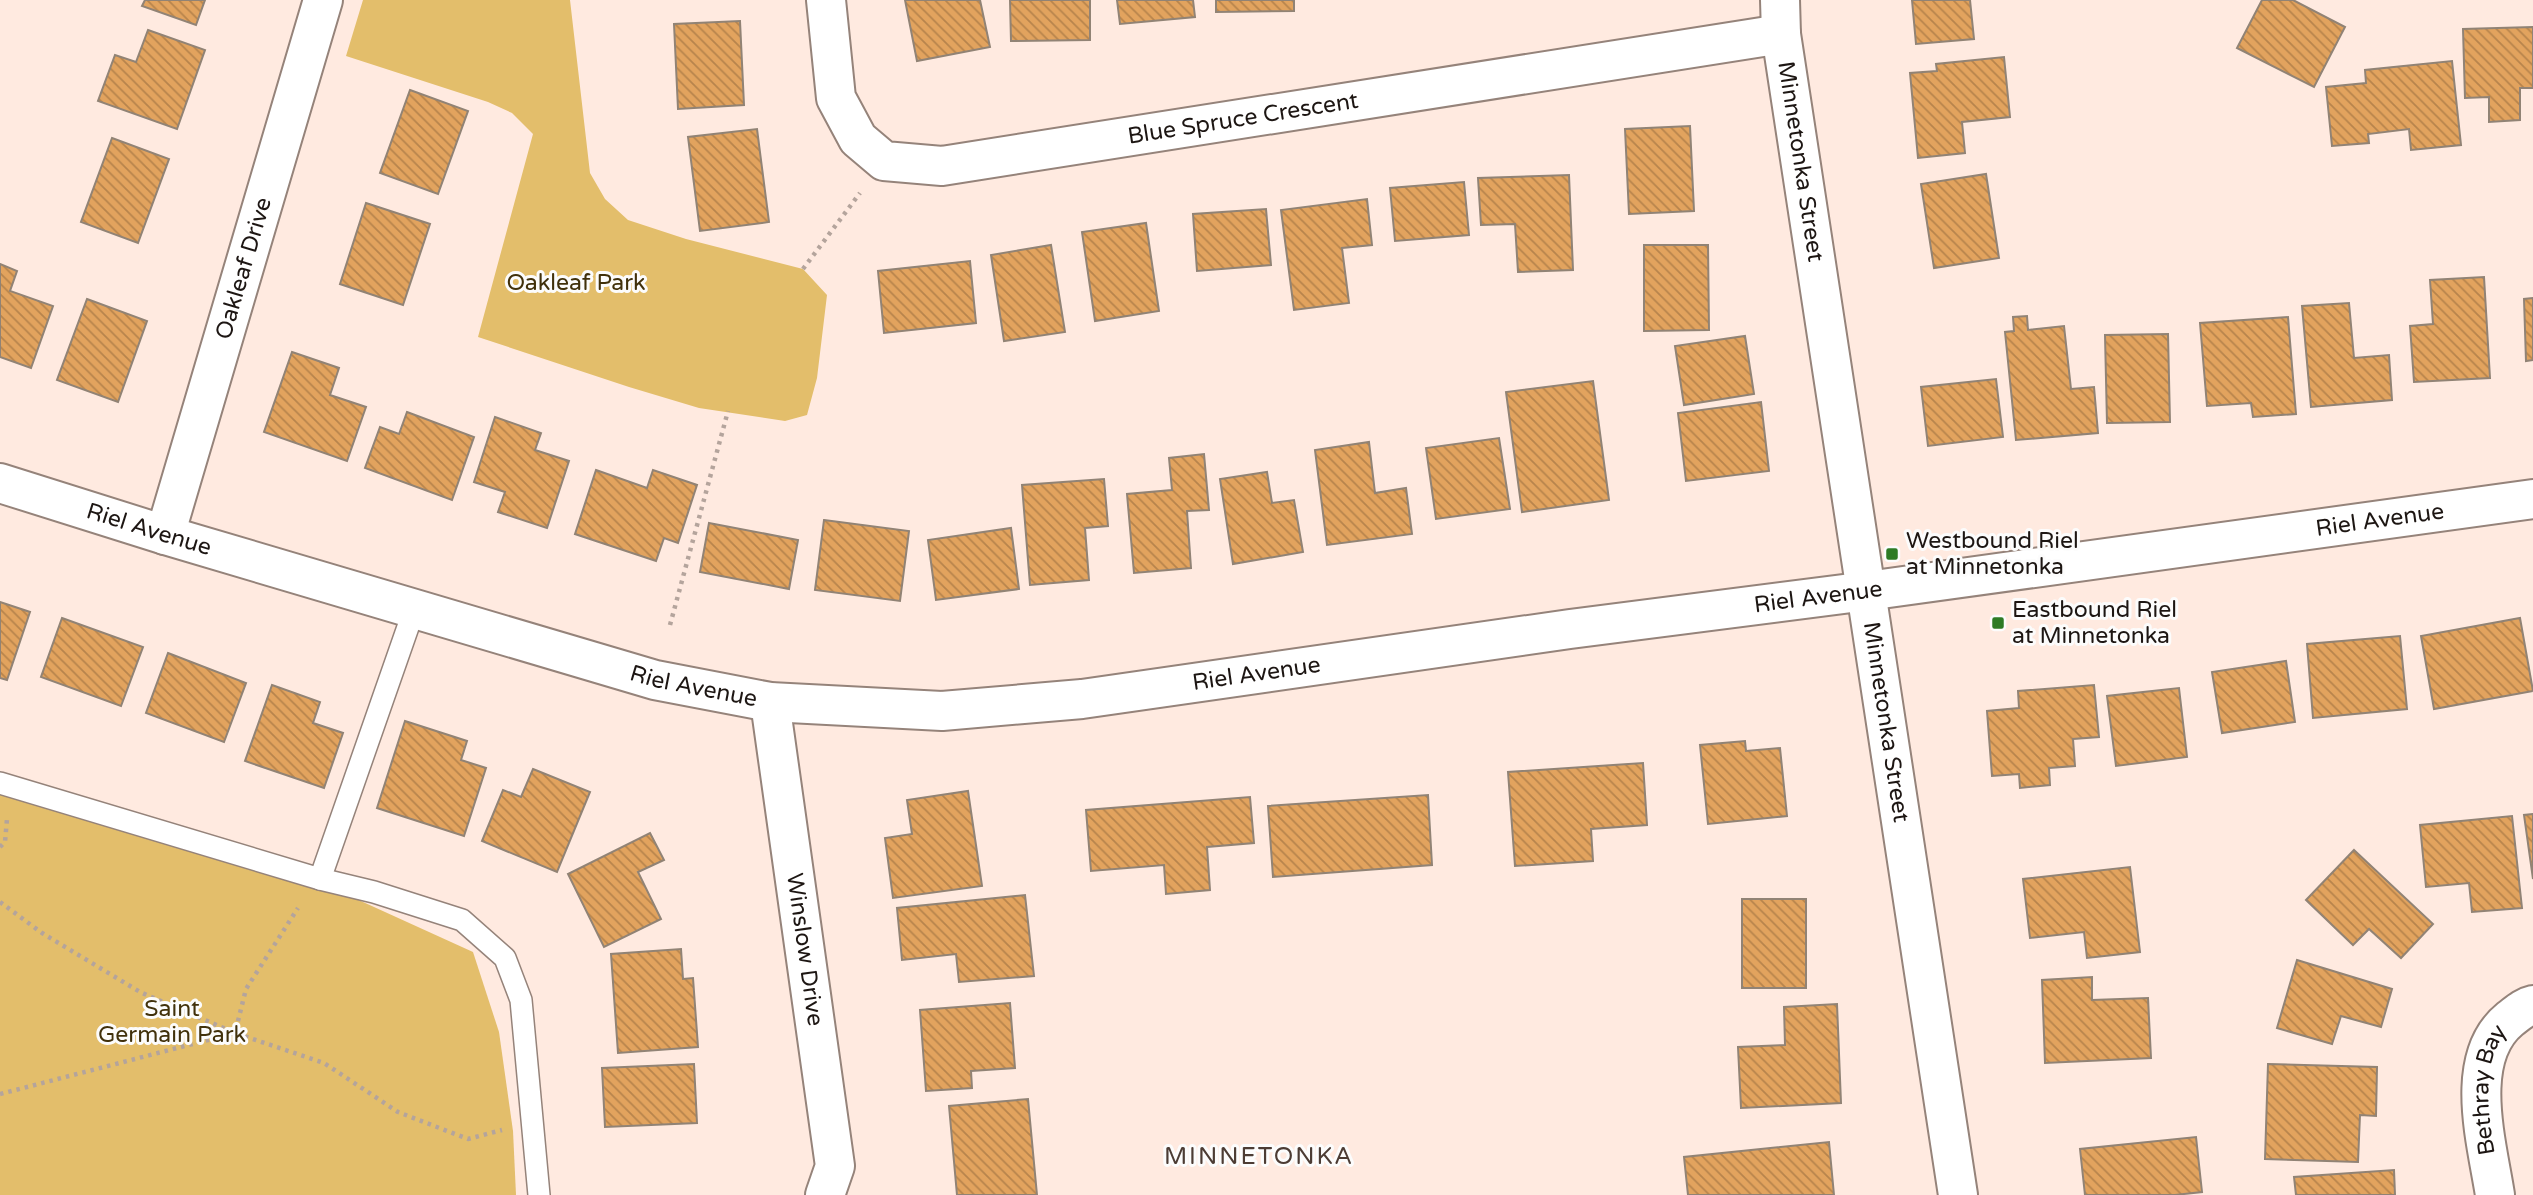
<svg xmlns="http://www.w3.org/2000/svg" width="2533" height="1195" viewBox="0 0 2533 1195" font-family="'Varela Round',sans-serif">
<defs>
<pattern id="building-back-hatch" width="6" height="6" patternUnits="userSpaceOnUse" patternTransform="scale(1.75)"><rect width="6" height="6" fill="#e2a35e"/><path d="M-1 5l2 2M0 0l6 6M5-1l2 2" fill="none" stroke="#b7844c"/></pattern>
</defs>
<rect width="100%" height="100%" fill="#ffeae0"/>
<g fill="#e3be6b">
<polygon points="363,0 570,0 590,173 605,199 628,220 686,239 803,269 827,295 817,378 807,415 785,421 699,408 629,387 478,337 533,134 512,113 488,102 346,56"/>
<polygon points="0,791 341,892 473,952 499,1032 513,1131 516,1195 0,1195"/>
</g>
<g fill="url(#building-back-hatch)" stroke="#918375" stroke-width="2">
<polygon points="145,0 205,0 196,25 142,6"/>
<polygon points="905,0 980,0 990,47 917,61"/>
<polygon points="1010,0 1090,0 1090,40 1011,41"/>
<polygon points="1117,0 1193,0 1195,17 1120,24"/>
<polygon points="1216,0 1294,0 1294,11 1216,12"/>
<polygon points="1912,0 1970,0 1974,39 1916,44"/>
<polygon points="2262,0 2293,0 2345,27 2314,87 2237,48"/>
<polygon points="740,21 744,105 678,109 674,24"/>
<polygon points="2533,27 2533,88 2520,88 2520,120 2489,122 2489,97 2465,98 2463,29"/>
<polygon points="148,30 205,50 177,129 98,101 115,55 136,62"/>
<polygon points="2004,57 2010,117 1962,122 1965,153 1918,158 1910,73 1937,71 1936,64"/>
<polygon points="2452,61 2461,145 2411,150 2409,129 2368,134 2369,143 2332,146 2326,87 2366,83 2365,70"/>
<polygon points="410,90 468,111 438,194 380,173"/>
<polygon points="1690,126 1694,211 1629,214 1625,129"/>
<polygon points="757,129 769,222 700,231 688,137"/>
<polygon points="112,138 169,159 138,243 81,222"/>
<polygon points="1986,174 1999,258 1934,268 1921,184"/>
<polygon points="1569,175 1573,270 1518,272 1515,224 1481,225 1478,178"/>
<polygon points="1464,182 1469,235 1395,241 1390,188"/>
<polygon points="1367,199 1372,245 1342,248 1349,303 1294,310 1281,210"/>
<polygon points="366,203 430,224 403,305 340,284"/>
<polygon points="1266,209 1271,265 1197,271 1193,214"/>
<polygon points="1146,223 1159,311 1095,321 1082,232"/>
<polygon points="1051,245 1065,332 1004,341 991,255"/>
<polygon points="1644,245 1708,245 1709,330 1644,331"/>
<polygon points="970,261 976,323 884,333 878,271"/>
<polygon points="0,264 17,271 10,291 53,306 31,368 0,357"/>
<polygon points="2484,277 2490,378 2414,382 2410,326 2433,324 2430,280"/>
<polygon points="2533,298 2533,360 2526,361 2524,299"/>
<polygon points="87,299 147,321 118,402 57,380"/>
<polygon points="2349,303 2354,358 2389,355 2392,400 2311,407 2302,306"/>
<polygon points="2027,316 2028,330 2064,326 2071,389 2094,387 2098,433 2016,440 2005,332 2014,331 2013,317"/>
<polygon points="2288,317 2296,414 2253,417 2251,403 2207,406 2200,323"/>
<polygon points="2168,334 2170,422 2107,423 2105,335"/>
<polygon points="1745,336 1754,394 1684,405 1675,346"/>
<polygon points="292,352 339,368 330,395 366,407 347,461 264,432"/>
<polygon points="1996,379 2003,437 1928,446 1921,387"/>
<polygon points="1593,381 1609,500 1522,512 1506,392"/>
<polygon points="1761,402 1769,471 1686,481 1678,413"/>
<polygon points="407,412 474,437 452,500 365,468 380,427 399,434"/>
<polygon points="495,417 541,433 535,450 569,461 547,528 498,512 505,492 474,482"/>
<polygon points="1499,438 1510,509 1436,519 1426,448"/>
<polygon points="1369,442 1375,493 1406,488 1412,534 1327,545 1315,450"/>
<polygon points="1204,454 1209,510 1187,511 1191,568 1134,573 1127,494 1172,490 1169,458"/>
<polygon points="596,470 647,488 653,470 697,485 678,543 664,538 656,561 575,534"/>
<polygon points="1267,472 1272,503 1294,500 1303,552 1233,564 1220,479"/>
<polygon points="1104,479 1108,526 1085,528 1089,580 1030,585 1022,485"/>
<polygon points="824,520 909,531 900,601 815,590"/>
<polygon points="709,523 798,540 789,589 700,572"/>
<polygon points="1011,528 1019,589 936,600 928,540"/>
<polygon points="0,602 30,612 7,680 0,678"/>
<polygon points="62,618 143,647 121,706 41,677"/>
<polygon points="2520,618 2533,691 2434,709 2421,636"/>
<polygon points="2400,636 2407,709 2313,718 2307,644"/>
<polygon points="168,653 246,683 224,742 146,713"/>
<polygon points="2286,661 2295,722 2222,733 2212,672"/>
<polygon points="272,685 320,702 313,723 343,733 324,788 245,761"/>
<polygon points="2094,685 2099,737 2073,739 2075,766 2049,768 2050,785 2020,788 2019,774 1992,776 1987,711 2019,708 2018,691"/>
<polygon points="2179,688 2187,757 2116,766 2107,696"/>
<polygon points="405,721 467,741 461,760 486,768 464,836 377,808"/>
<polygon points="1745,741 1746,751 1780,748 1787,816 1708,824 1700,745"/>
<polygon points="1643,763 1647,825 1591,829 1593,861 1515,866 1508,772"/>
<polygon points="533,769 590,792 557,872 482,841 503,790 521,797"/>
<polygon points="968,791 982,886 893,898 885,838 912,834 907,800"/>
<polygon points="1428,795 1432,865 1273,877 1268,806"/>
<polygon points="1250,797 1254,843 1207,847 1210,890 1166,894 1164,865 1091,871 1086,810"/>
<polygon points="2533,814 2533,879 2524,815"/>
<polygon points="2512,816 2522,908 2472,912 2469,883 2426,887 2420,825"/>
<polygon points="650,833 664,860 638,872 661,919 604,947 568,874"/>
<polygon points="2354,850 2433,924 2401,958 2369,929 2353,945 2306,900"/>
<polygon points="2130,867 2140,952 2087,958 2084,932 2030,938 2023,879"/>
<polygon points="1025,895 1034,976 959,982 956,954 902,960 897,908"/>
<rect x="1742" y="899" width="64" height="89"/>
<polygon points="681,949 683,979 693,978 698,1047 618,1053 611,954"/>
<polygon points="2297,960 2392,989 2381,1027 2341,1016 2332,1044 2277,1028"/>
<polygon points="2092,977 2092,1000 2148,998 2151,1058 2045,1063 2042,980"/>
<polygon points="1010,1003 1015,1068 971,1071 972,1088 926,1091 920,1010"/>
<polygon points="1837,1004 1841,1103 1741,1108 1738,1047 1785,1045 1784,1007"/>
<polygon points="694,1064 697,1123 605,1127 602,1068"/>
<polygon points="2268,1064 2377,1067 2376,1116 2360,1115 2358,1162 2265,1159"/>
<polygon points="1028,1099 1037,1195 957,1195 949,1106"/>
<polygon points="2196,1137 2202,1192 2175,1195 2085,1195 2080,1149"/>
<polygon points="1829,1142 1834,1195 1688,1195 1684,1157"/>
<polygon points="2394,1170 2395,1195 2296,1195 2294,1177"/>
</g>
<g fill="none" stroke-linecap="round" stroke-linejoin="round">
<g stroke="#95837a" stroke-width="24">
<g id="lane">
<polyline points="0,783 320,879 374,892 462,920 505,958 521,1000 539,1195"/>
<polyline points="320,879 415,607"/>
</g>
</g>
<g stroke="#95837a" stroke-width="42">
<g id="street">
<path id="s1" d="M826,0L836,98L858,139L884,161L942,166L1781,34"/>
<path id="s2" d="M1780,0L1781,34L1958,1195"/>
<path id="s3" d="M0,483L165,535L655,680L770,702L942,711L1082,699L1570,629L1867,591L2533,499"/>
<path id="s4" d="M165,535L323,0"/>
<path id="s5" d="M770,702L835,1166L825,1195"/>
<path id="s6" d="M2495,1195C2487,1143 2462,1058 2510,1019C2518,1013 2524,1007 2533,1005"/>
</g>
</g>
<g stroke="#b4a49c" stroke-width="4.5" stroke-dasharray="3.5 5" stroke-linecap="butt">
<polyline points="803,269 860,193"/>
<polyline points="670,625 728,411"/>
<polyline points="0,847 5,842 7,819"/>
<polyline points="0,902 42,933 140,992 235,1033 324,1063 398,1112 468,1139 502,1130"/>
<polyline points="0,1094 235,1033 246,989 298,908"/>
</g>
<use href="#lane" stroke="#fff" stroke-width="21"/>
<use href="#street" stroke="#fff" stroke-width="38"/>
</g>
<g fill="#2d7b25" stroke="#fcfcfc" stroke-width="2.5">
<rect x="1885" y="547" width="14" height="14" rx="3.5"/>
<rect x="1991" y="616" width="14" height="14" rx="3.5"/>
</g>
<g text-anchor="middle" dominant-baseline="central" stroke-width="6" stroke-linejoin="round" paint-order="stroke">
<g font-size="23" fill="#1d1613" stroke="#fcfcfc">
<text stroke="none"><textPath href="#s1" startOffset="542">Blue Spruce Crescent</textPath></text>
<text stroke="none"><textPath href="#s2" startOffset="163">Minnetonka Street</textPath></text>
<text stroke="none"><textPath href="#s4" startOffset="278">Oakleaf Drive</textPath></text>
<text stroke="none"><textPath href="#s3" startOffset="2424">Riel Avenue</textPath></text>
<text stroke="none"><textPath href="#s3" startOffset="156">Riel Avenue</textPath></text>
<text stroke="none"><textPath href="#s3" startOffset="1857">Riel Avenue</textPath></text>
<text stroke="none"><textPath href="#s3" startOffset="1290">Riel Avenue</textPath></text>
<text stroke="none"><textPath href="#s3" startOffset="723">Riel Avenue</textPath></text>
<text stroke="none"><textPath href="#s2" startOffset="730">Minnetonka Street</textPath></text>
<text stroke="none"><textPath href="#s5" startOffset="250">Winslow Drive</textPath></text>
<text stroke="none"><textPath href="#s6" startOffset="107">Bethray Bay</textPath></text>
</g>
<g font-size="23" fill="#41310b" stroke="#fcfcfc">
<text x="576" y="283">Oakleaf Park</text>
<text x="172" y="1009">Saint<tspan x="172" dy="26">Germain Park</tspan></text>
</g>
<g font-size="23" fill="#1d1613" stroke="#fcfcfc" text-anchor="start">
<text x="1906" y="541">Westbound Riel<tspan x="1906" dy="26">at Minnetonka</tspan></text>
<text x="2012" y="610">Eastbound Riel<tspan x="2012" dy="26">at Minnetonka</tspan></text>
</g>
<g font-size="24" letter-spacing="2" fill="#4c3c34" stroke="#fcfcfc">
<text x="1259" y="1156">MINNETONKA</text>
</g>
</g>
</svg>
